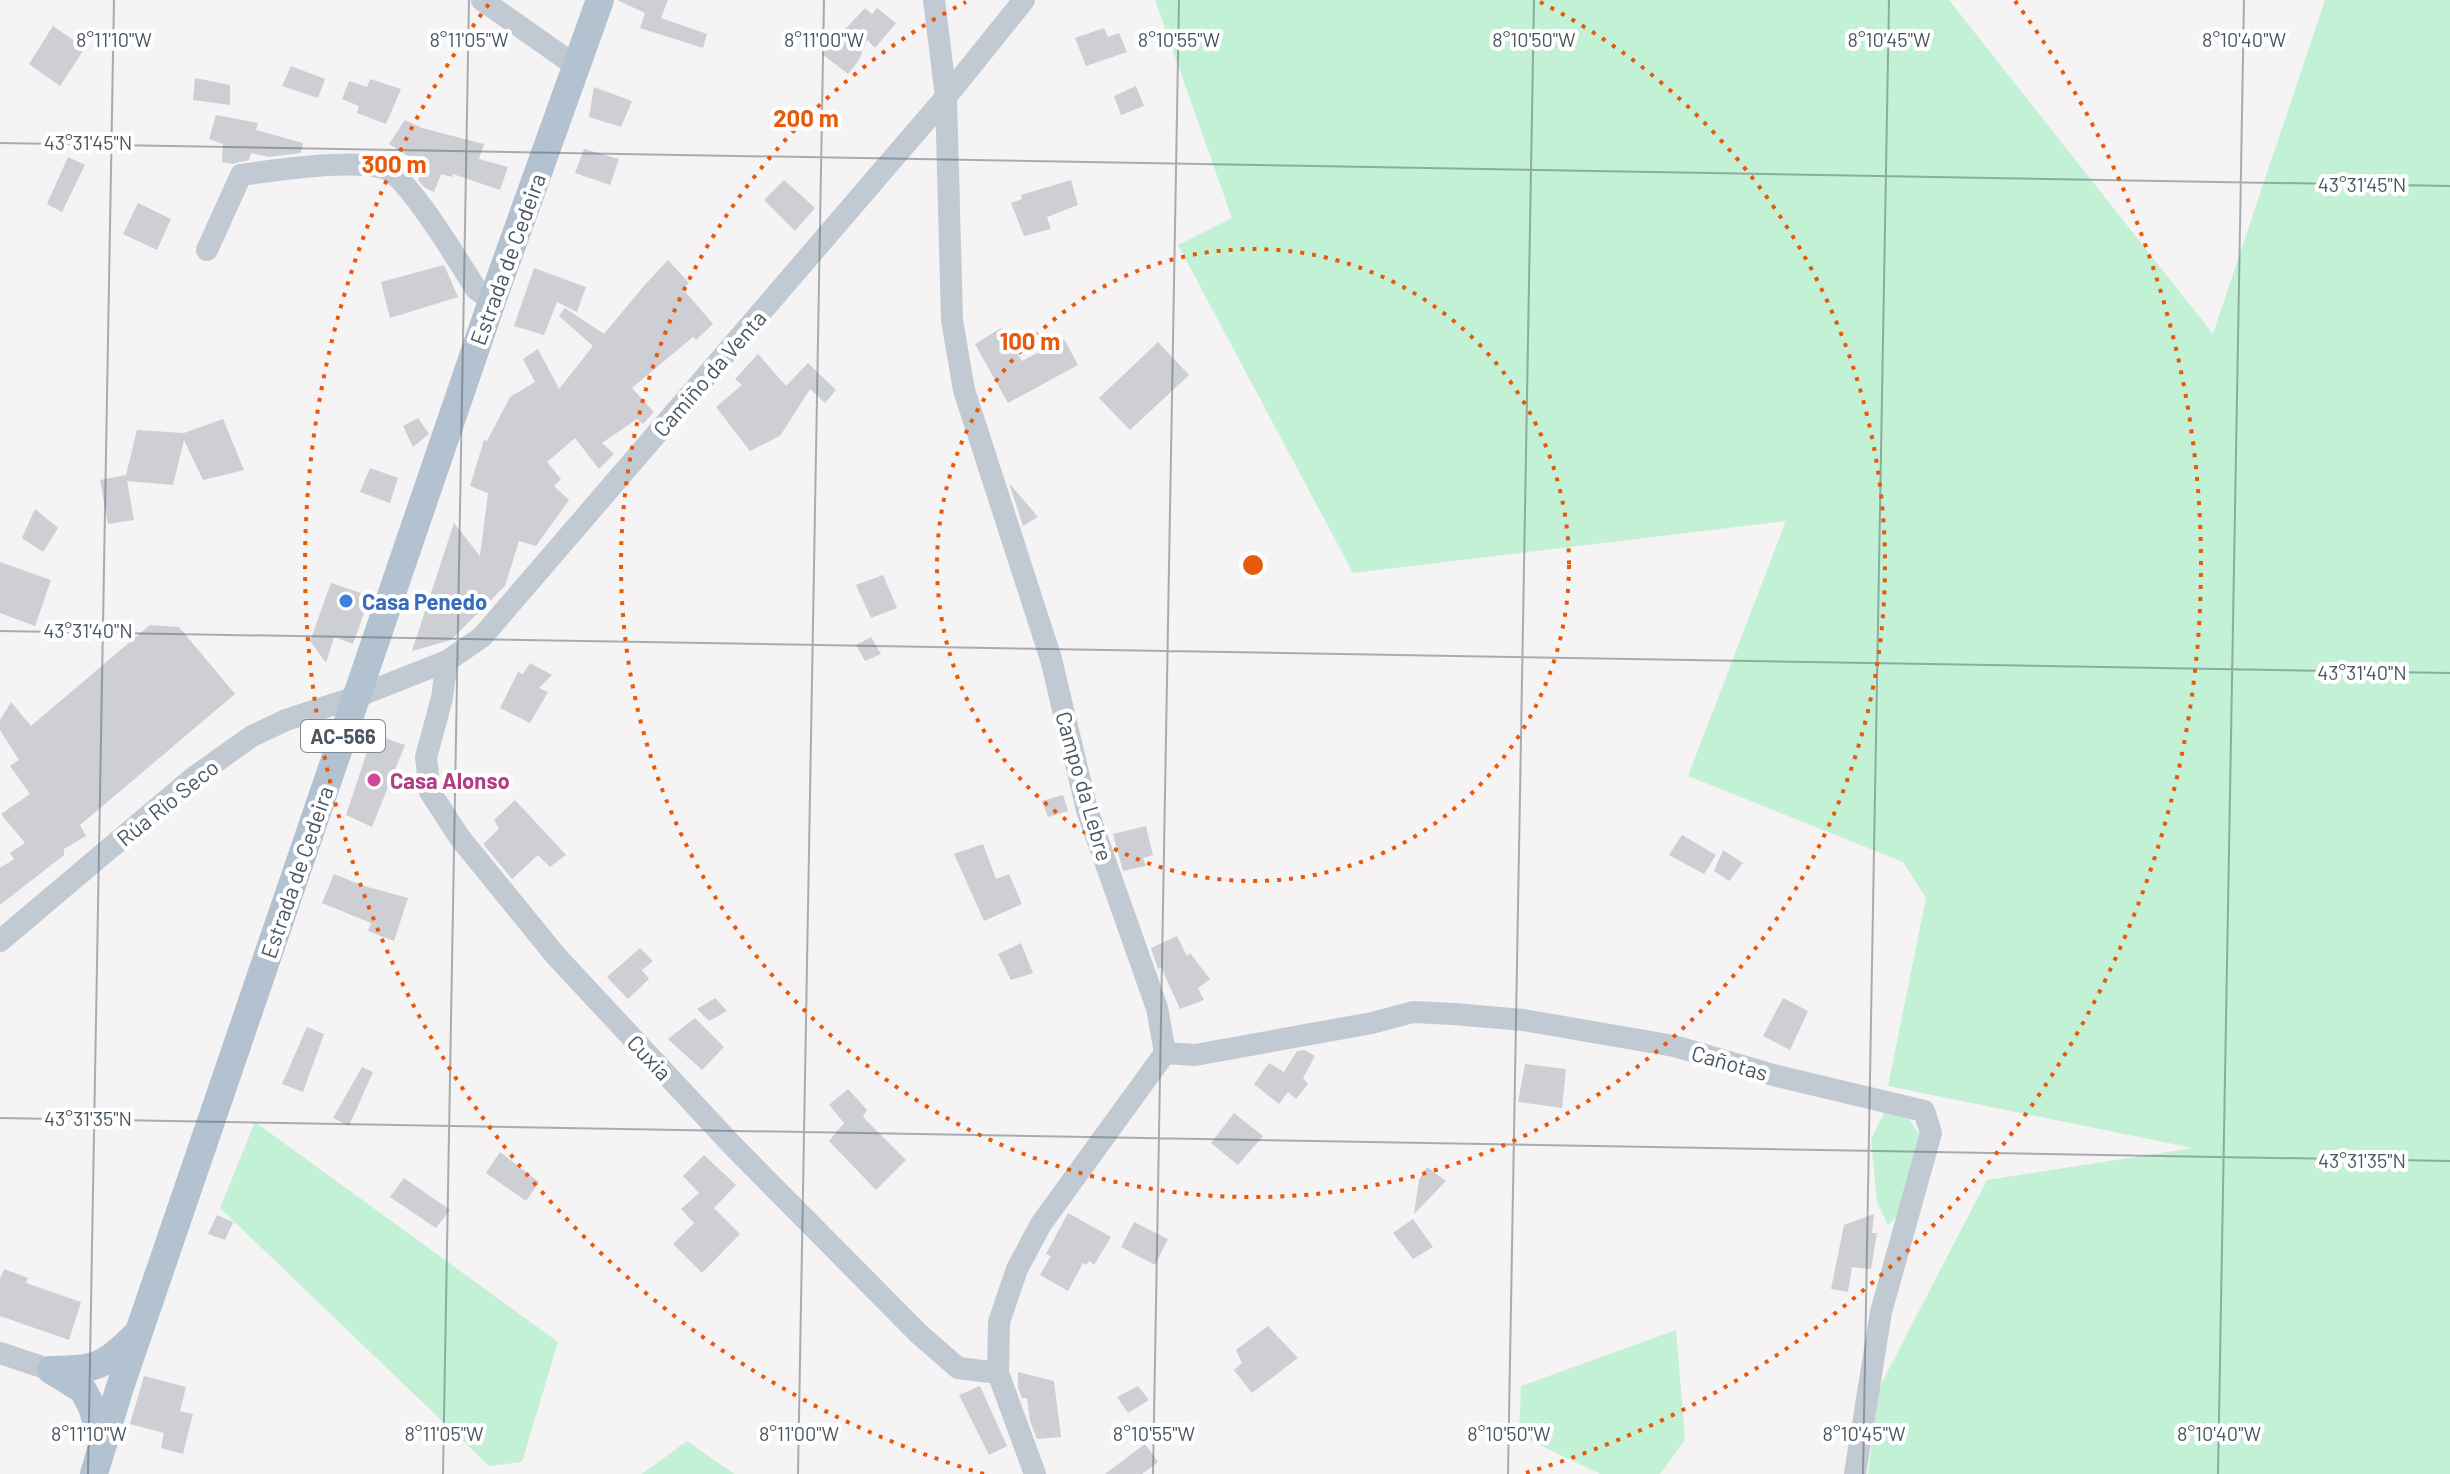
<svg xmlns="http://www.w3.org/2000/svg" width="2450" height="1474" viewBox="0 0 2450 1474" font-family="Barlow,sans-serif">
<rect width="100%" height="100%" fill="#f5f3f3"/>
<g fill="#c3f1d5">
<polygon points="1155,0 1949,0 2213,334 2325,0 2450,0 2450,1474 1868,1474 1879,1388 1987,1180 2193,1148 1888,1086 1926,898 1903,862 1688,776 1786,521 1353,573 1178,245 1232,218"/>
<polygon points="1885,1111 1909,1119 1922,1139 1904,1210 1888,1225 1877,1202 1871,1139"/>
<polygon points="255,1122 558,1342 522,1462 489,1466 220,1208"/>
<polygon points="1676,1330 1685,1440 1660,1474 1600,1474 1519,1435 1521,1386"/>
<polygon points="687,1441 734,1474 642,1474"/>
</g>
<g fill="#cdcfd5">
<polygon points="617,0 668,0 661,18 707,34 703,48 640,28 645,13"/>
<polygon points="865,8 872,14 877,8 896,23 875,48 867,40 859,60 848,74 822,54"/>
<polygon points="53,26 85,48 60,86 29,64"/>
<polygon points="1104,28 1108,37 1119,33 1127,52 1086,66 1075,38"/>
<polygon points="291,66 325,79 318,98 282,86"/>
<polygon points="195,78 230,85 230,105 193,100"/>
<polygon points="370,79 401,89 386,124 357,113 359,106 342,99 349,81 367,87"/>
<polygon points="1136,86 1144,106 1121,115 1114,96"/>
<polygon points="594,87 632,101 621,127 589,117"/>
<polygon points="216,115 258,123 256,130 303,143 301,153 269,157 251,153 249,160 232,164 222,162 223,144 209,139"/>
<polygon points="405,120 422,128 484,144 479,159 508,167 500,190 453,174 452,177 441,174 434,192 425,188 418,180 424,166 389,144"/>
<polygon points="584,149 619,159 610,185 575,173"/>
<polygon points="68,157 85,165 62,212 47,204"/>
<polygon points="784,180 815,208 795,231 764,200"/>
<polygon points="1071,180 1078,205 1047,217 1051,229 1024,236 1011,203 1022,199 1021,195"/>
<polygon points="138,203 171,219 157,250 123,234"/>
<polygon points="668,260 689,283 683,289 713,324 696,340 693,337 632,388 654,412 643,424 637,419 602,443 614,454 599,469 575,438 547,462 561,479 554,486 569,500 536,546 519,541 505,586 451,640 412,651 454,523 480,556 488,493 470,486 484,440 487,441 510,397 535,382 523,359 538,349 559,389 593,346 559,316 565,308 604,334 643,287"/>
<polygon points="444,265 458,297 390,318 381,282"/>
<polygon points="534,268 586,287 577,312 557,302 544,335 514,326"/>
<polygon points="1001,328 1022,361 1064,339 1078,365 1008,403 975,344"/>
<polygon points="1158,342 1189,375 1130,430 1099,398"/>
<polygon points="758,354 786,386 808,363 836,390 825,403 810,389 780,436 750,451 716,407 742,385 735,379"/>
<polygon points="418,418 429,434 413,447 403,426"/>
<polygon points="223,419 244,470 203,480 184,440 173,485 127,481 134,520 108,524 100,480 126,475 137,430 184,433"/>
<polygon points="370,468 398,478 390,503 360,492"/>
<polygon points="1009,483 1038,517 1023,526"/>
<polygon points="35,509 58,528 43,552 22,538"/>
<polygon points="0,562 51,580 35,626 0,613"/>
<polygon points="883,575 897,608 871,618 856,585"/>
<polygon points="331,583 370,596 353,644 334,637 326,663 310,641"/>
<polygon points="150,625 179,627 235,694 80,825 86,836 64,849 64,855 0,905 0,868 14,859 10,853 25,843 1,814 30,794 10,766 19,760 0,730 0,720 11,702 31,726"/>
<polygon points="871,637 881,654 865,661 856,645"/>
<polygon points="530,663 552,675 539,688 548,692 530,723 500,708 518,672 523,674"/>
<polygon points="373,734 405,745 372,827 346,815"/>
<polygon points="1063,795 1068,811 1048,817 1042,801"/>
<polygon points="515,800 566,855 550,867 538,855 512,879 483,844 499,829 494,820"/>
<polygon points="1146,826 1153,855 1143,858 1146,866 1123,871 1113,834"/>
<polygon points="1682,835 1716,855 1704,874 1669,855"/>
<polygon points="983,844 996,879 1009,874 1022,904 984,921 954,854"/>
<polygon points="1723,850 1743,863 1729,881 1714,871"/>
<polygon points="334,874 364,886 408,898 394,941 368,931 371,923 322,903"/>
<polygon points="1177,936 1187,956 1190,953 1210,979 1198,988 1204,1000 1180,1009 1161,967 1158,969 1151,948"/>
<polygon points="1021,943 1033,973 1011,980 998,954"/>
<polygon points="640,948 653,961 642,970 649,979 628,999 607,977"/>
<polygon points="715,998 727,1011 709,1021 697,1009"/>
<polygon points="1783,998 1808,1011 1790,1050 1763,1036"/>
<polygon points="695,1018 724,1047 702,1070 668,1039"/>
<polygon points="307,1027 324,1034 303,1092 282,1084"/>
<polygon points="1304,1050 1315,1056 1303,1078 1308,1084 1296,1099 1288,1092 1279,1104 1254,1084 1269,1063 1284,1072 1297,1051"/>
<polygon points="1525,1064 1566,1069 1562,1108 1518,1102"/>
<polygon points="362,1067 373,1072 349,1126 333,1118"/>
<polygon points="848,1089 867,1110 863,1117 906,1160 876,1190 829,1141 844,1123 829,1105"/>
<polygon points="1234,1113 1263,1136 1238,1165 1211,1143"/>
<polygon points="500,1152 539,1182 526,1201 486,1173"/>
<polygon points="704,1155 736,1185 714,1208 740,1234 702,1273 673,1244 694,1223 681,1209 699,1193 683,1176"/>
<polygon points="1427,1167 1446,1181 1414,1214 1419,1180"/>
<polygon points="404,1178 450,1210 436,1228 390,1197"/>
<polygon points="1068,1213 1111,1237 1094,1265 1089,1261 1086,1265 1083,1263 1068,1291 1040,1275 1051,1256 1046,1254"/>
<polygon points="1874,1214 1872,1233 1877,1233 1871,1269 1852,1267 1848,1292 1831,1289 1844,1225"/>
<polygon points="217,1215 233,1222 225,1240 208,1234"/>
<polygon points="1413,1219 1433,1247 1413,1259 1393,1233"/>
<polygon points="1134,1222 1168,1239 1155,1265 1121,1247"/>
<polygon points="4,1269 28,1278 26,1283 81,1302 69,1340 0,1316 0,1279"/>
<polygon points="1268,1326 1298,1358 1252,1393 1234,1370 1242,1363 1236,1350"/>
<polygon points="1018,1372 1054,1381 1061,1437 1037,1439 1030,1421 1027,1398 1022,1398 1018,1388"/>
<polygon points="144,1376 186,1387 180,1411 193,1414 183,1454 161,1448 164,1433 130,1424"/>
<polygon points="980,1386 1007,1446 989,1455 959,1395"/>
<polygon points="1138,1386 1149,1400 1128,1413 1117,1397"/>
<polygon points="1145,1444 1158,1462 1142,1474 1105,1474"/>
</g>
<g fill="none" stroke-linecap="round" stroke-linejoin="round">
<g stroke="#c1cad2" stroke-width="22">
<polyline points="482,0 576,66"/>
<polyline points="934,0 946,97 952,320 964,390 1051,659 1087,810 1157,1008 1165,1053 1041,1224 1017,1269 999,1322 998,1373 1035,1474"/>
<path d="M207,250L241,175C276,170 350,159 383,168C407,174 460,264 476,289L492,301"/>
<polyline points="447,661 442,698 426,757 430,792 460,838 556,956 734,1147 919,1334 958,1368 998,1373"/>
<polyline points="0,941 193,778 252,736 286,720 356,697 447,661 482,637 946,97 1024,0"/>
<polyline points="1165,1053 1195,1055 1372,1023 1413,1012 1454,1014 1523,1020 1674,1046 1777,1076 1924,1111 1931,1133 1881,1312 1855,1474"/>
<polyline points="0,1353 51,1370"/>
</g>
<g stroke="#b3c2d1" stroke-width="28">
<path d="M51,1370C97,1369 102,1368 136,1335"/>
<polyline points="51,1370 83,1390 92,1407 103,1444"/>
<polyline points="94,1474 119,1390 492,301 600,0"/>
</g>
</g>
<path fill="none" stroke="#4a5661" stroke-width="2" stroke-opacity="0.45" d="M0,143L2450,186M0,631L2450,673M0,1118L2450,1161M88,1474L114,0M443,1474L469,0M798,1474L824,0M1153,1474L1179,0M1508,1474L1534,0M1863,1474L1889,0M2218,1474L2244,0"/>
<g fill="none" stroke="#e8590c" stroke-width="4" stroke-dasharray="4 8">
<circle cx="1253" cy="565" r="316"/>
<path d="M1540 2A632 632 0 1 1 966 2"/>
<path d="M984 1474A948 948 0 0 1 491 1M2015 1A948 948 0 0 1 1522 1474"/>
</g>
<circle fill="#3f7fe0" stroke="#fff" stroke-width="3" cx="346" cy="601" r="8"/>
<circle fill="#d1479c" stroke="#fff" stroke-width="3" cx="374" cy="780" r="8"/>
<g text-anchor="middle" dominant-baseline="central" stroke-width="8" stroke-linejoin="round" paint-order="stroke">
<rect fill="#fff" stroke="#808990" stroke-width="2" x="301" y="720" width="84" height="32" rx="6"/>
<g font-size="20" font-weight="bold" fill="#4a5661">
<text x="343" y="736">AC-566</text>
</g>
<g font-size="22" fill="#4a5661" stroke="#fff">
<text transform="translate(507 259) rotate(-70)">Estrada de Cedeira</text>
<text transform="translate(709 373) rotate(-49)">Camiño da Venta</text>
<text transform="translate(1085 786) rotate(74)">Campo da Lebre</text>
<text transform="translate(167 802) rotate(-39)">Rúa Río Seco</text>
<text transform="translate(296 872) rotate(-71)">Estrada de Cedeira</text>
<text transform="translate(650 1057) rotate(47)">Cuxia</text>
<text transform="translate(1730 1062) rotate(16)">Cañotas</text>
</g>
<g font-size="22" font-weight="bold" fill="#366cbe" stroke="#fff" text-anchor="start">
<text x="362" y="601">Casa Penedo</text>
</g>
<g font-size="22" font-weight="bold" fill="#b23c85" stroke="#fff" text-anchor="start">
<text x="390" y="780">Casa Alonso</text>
</g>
</g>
<g font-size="20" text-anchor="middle" fill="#4a5661" stroke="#fff" stroke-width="8" stroke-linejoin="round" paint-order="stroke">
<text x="114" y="47">8°11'10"W</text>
<text x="469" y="47">8°11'05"W</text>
<text x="824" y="47">8°11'00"W</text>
<text x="1179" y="47">8°10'55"W</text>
<text x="1534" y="47">8°10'50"W</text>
<text x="1889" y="47">8°10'45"W</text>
<text x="2244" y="47">8°10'40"W</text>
<text x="88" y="150">43°31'45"N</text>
<text x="2362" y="192">43°31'45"N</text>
<text x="88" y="638">43°31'40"N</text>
<text x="2362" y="680">43°31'40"N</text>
<text x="88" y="1126">43°31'35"N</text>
<text x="2362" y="1168">43°31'35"N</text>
<text x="89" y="1441">8°11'10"W</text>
<text x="444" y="1441">8°11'05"W</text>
<text x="799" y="1441">8°11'00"W</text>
<text x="1154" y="1441">8°10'55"W</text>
<text x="1509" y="1441">8°10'50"W</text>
<text x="1864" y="1441">8°10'45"W</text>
<text x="2219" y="1441">8°10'40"W</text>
</g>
<circle cx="1253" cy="565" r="12" fill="#e8590c" stroke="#fff" stroke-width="4"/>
<g font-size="24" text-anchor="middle" font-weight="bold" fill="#e8590c" stroke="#fff" stroke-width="8" stroke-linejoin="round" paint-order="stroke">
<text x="806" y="127">200 m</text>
<text x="394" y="173">300 m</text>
<text x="1030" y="350">100 m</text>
</g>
</svg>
